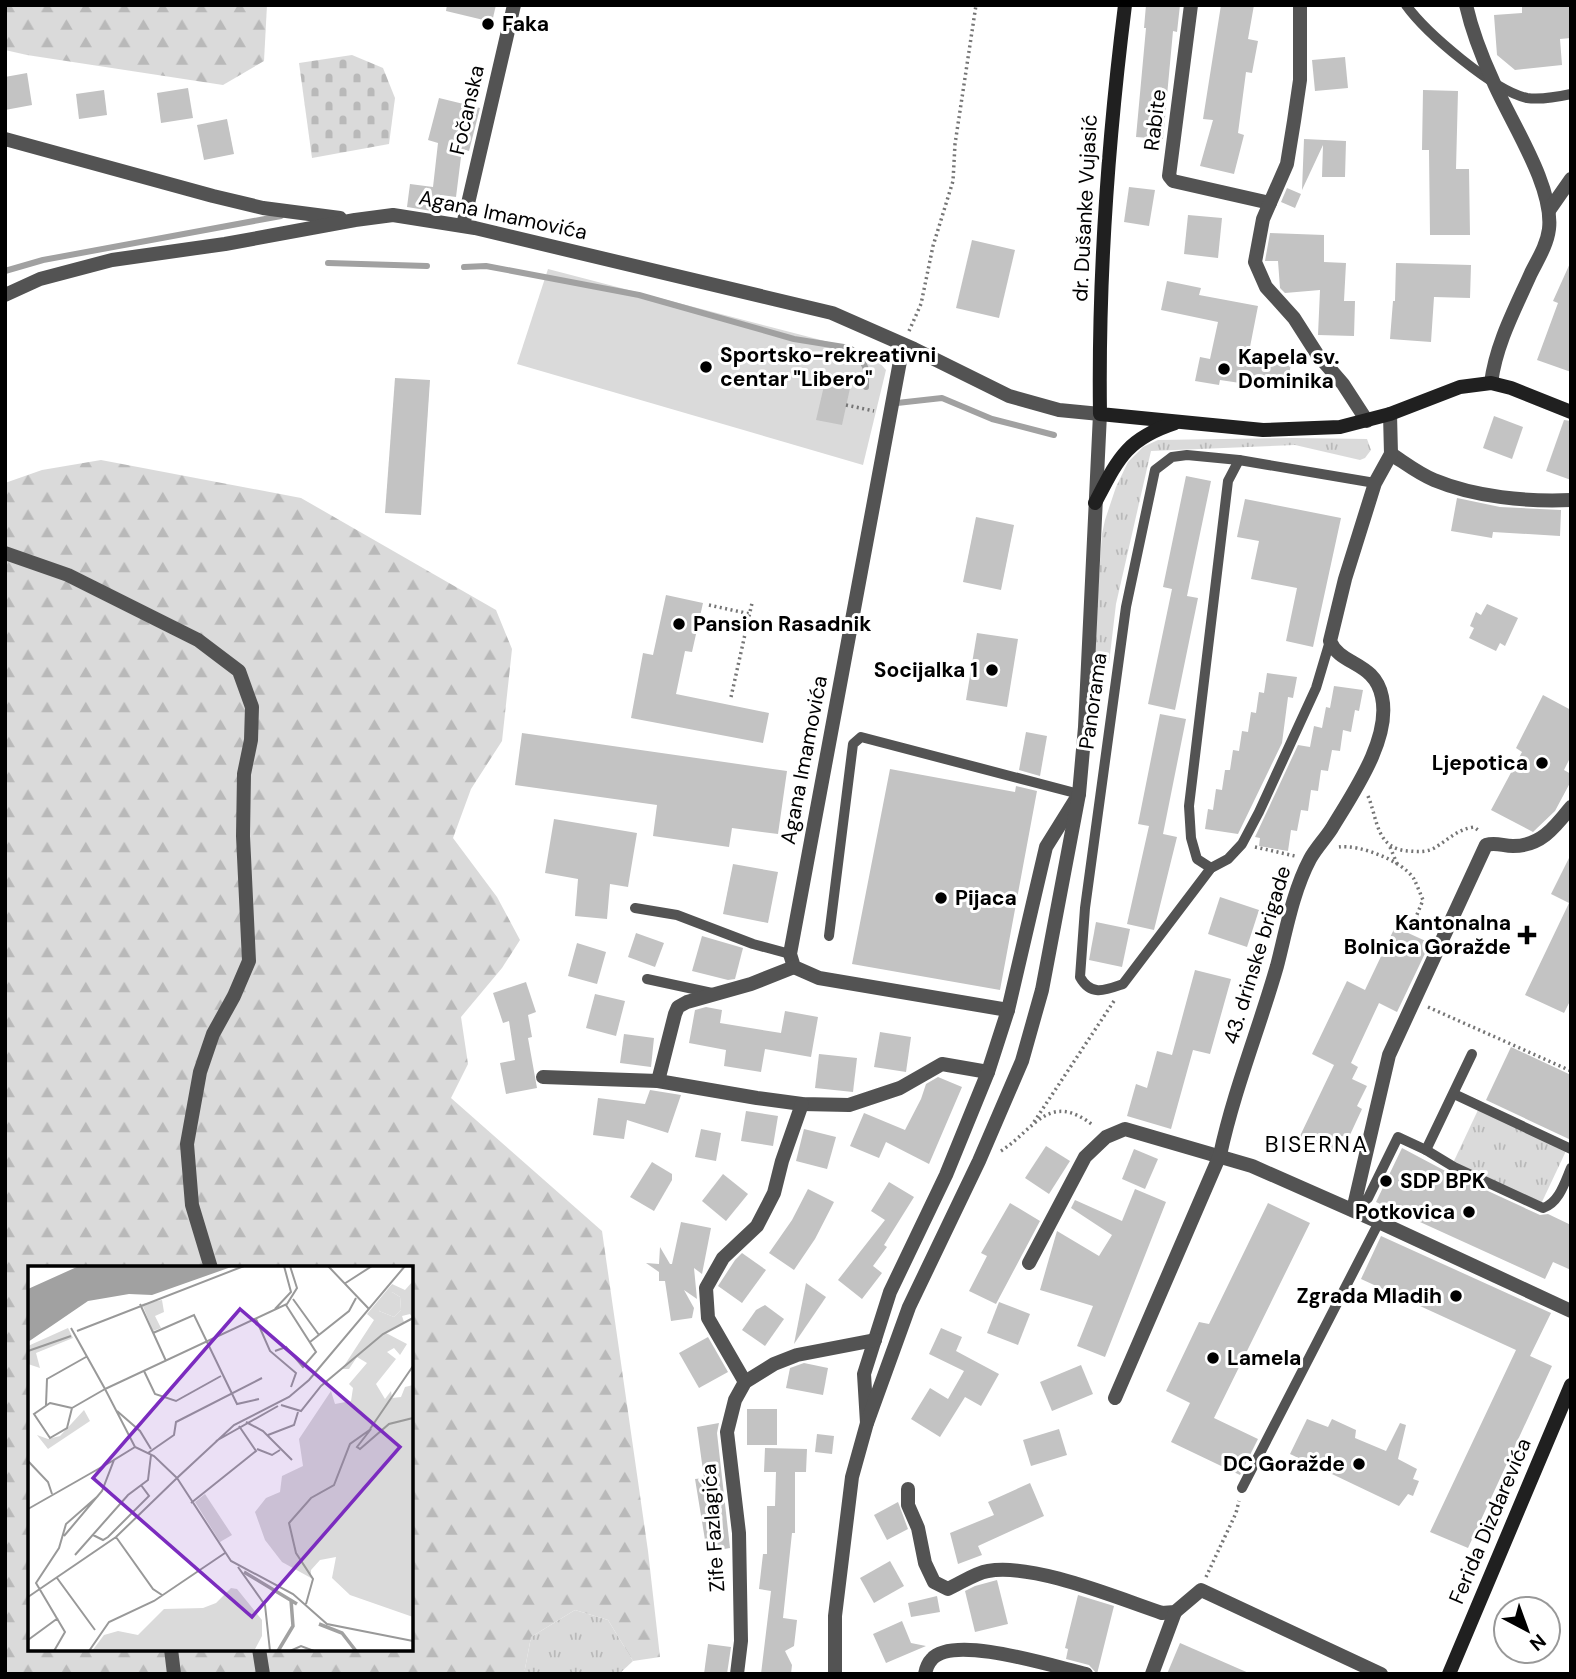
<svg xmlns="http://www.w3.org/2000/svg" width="1576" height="1679" viewBox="0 0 1576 1679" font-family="'DM Sans',sans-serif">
<defs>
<pattern id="grass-tufts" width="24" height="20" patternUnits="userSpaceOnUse" patternTransform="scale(1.75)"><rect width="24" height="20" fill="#dadada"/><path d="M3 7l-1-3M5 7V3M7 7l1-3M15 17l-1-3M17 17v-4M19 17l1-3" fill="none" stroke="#b9b9b9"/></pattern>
<pattern id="forest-firs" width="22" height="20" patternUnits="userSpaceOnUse" patternTransform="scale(1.75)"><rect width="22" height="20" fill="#dadada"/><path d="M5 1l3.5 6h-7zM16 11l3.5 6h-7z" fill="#b9b9b9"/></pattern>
<pattern id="cemetery-stones" width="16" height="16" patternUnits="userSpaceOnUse" patternTransform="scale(1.75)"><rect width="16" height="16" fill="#dadada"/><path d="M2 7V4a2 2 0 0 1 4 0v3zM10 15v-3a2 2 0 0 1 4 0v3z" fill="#b9b9b9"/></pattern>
</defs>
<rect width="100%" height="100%" fill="#fff"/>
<g fill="url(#grass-tufts)">
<polygon points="1295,438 1367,439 1371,450 1365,458 1360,460 1295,445 1151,451 1116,604 1109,663 1093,661 1102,534 1105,520 1116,487 1128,462 1143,447 1158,440"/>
<polygon points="1478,1110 1566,1151 1541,1204 1453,1163"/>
<polygon points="575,1610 608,1620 633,1661 619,1674 524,1674 531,1637"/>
</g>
<g fill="url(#forest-firs)" fill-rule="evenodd">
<polygon points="5,5 267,5 264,61 223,85 27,55 5,50"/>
<path d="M101,460L301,498L496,610L512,649L502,741L471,789L453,838L497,897L520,940L502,968L461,1017L468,1064L451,1098L602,1231L648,1551L660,1657L633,1661L608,1620L575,1610L531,1637L524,1674H5V483L42,470ZM30,1268H411V1649H30Z"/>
</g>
<polygon fill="url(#cemetery-stones)" points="352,55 383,68 395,98 389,144 312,158 299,63"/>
<polygon fill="#dadada" points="548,269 871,353 886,370 863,465 517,364"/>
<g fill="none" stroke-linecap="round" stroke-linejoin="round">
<g stroke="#a1a1a1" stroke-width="6">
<polyline points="328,263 427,266"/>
<polyline points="464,267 486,266 639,295 794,339 850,348 860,356 866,369 866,387"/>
<polyline points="5,271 43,260 281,216"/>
<polyline points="897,403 942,398 992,419 1054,435"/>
</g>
</g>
<g fill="#c3c3c3">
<polygon points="447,5 496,5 492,22 446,11"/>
<polygon points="1146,5 1180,5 1177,32 1173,31 1163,139 1136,137 1146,28 1144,28"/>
<polygon points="1221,5 1254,5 1248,39 1258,41 1252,73 1246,72 1238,133 1244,135 1234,174 1200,166 1213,120 1203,119"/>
<polygon points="1522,5 1571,5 1571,38 1560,39 1562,65 1515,70 1497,55 1494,15 1522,13"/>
<polygon points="1345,57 1348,88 1315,91 1312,60"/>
<polygon points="27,73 32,105 5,110 5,77"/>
<polygon points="188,88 193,118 161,123 157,93"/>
<polygon points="104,90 107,115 79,119 76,94"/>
<polygon points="1423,90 1458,91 1456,169 1469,169 1470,235 1430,235 1429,150 1422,150"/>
<polygon points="439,98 480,108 469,151 462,149 456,197 441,195 438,212 407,207 410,184 433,187 438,143 428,140"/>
<polygon points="227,119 234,154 204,160 197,125"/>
<polygon points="1304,139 1346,141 1345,177 1322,177 1323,145 1302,190"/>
<polygon points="1129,187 1155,190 1149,226 1124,222"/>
<polygon points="1287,188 1301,194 1295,208 1281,202"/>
<polygon points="1188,215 1222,218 1218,258 1184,254"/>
<polygon points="1270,233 1324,235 1324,262 1346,263 1344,301 1355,301 1354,336 1318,335 1320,290 1285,293 1280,288 1278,261 1265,261"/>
<polygon points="972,240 1015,250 999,318 956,308"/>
<polygon points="1571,261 1571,372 1537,360 1558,303 1553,301"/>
<polygon points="1396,263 1471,265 1470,298 1434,297 1431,342 1390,339 1393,301 1395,301"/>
<polygon points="1167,281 1201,288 1199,295 1258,306 1249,352 1254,353 1253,358 1291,363 1287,390 1220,380 1219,385 1195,381 1200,357 1210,359 1218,322 1161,310"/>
<polygon points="827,373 852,379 842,425 816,420"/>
<polygon points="395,378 430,380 421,515 385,513"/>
<polygon points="1494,416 1523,427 1512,459 1483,448"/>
<polygon points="1564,420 1571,421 1571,480 1546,471"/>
<polygon points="1186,476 1211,481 1187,596 1198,598 1175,710 1148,704 1172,589 1163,587"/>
<polygon points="1457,498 1500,507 1561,510 1560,536 1493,532 1492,538 1451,531"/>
<polygon points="1245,499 1341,518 1313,647 1286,641 1297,588 1251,579 1259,541 1237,537"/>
<polygon points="976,517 1014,525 1001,590 963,582"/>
<polygon points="666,595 703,603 692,652 685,651 676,694 769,713 763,743 631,718 643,653 653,655"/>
<polygon points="1487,604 1518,618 1505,646 1500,643 1496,651 1469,638 1474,628 1470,626 1476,612 1481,615"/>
<polygon points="977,633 1018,639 1007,707 966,700"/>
<polygon points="1267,673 1297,677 1293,698 1288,697 1282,743 1238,834 1205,829 1208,809 1213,810 1216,789 1222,790 1225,770 1230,770 1233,750 1239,751 1242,731 1248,732 1251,712 1256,713 1259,692 1264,693"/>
<polygon points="1334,686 1363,690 1359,711 1355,710 1351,732 1343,730 1340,751 1332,750 1328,771 1321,770 1318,791 1311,790 1308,811 1301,810 1297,831 1291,830 1288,851 1259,846 1260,838 1255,837 1298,745 1310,747 1314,726 1322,728 1326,707 1330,708"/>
<polygon points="1543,695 1571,710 1571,756 1564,770 1571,774 1571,781 1555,811 1533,832 1491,810 1522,752 1516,748"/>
<polygon points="1160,714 1186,719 1163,834 1177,837 1154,930 1127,924 1149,826 1138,824"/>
<polygon points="1026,732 1047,736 1040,776 1019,770"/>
<polygon points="522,733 787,771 778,834 732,828 729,847 653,836 657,805 515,785"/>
<polygon points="890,769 1015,792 1016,786 1037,791 1000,990 852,964"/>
<polygon points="554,819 637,833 628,887 610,884 607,919 575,916 578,879 545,873"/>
<polygon points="1571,854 1571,999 1564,1013 1525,995 1569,903 1551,894"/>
<polygon points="733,864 778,872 768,923 723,914"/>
<polygon points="1220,897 1259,910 1247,947 1208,934"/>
<polygon points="1096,922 1130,929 1122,967 1089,960"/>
<polygon points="1395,927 1430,943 1397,1012 1379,1003 1351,1063 1358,1067 1352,1079 1367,1086 1357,1106 1362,1109 1349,1137 1341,1136 1334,1152 1300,1136 1334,1065 1312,1054 1347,981 1365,990"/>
<polygon points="636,933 664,943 655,967 628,957"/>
<polygon points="702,936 743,948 735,979 728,980 692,971"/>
<polygon points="577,943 606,952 597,984 568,976"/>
<polygon points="1195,970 1231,979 1210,1054 1193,1050 1171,1129 1127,1116 1136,1084 1147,1088 1157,1051 1172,1055"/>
<polygon points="526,982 536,1012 528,1015 532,1037 528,1038 537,1088 506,1094 500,1063 515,1060 509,1021 503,1023 493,993"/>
<polygon points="595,994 625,1001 616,1036 586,1028"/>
<polygon points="706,1007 722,1010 720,1023 781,1033 785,1011 818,1017 811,1057 765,1049 761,1072 724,1066 726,1050 689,1043 695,1010"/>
<polygon points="880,1032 911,1037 906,1072 874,1067"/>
<polygon points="624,1034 654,1038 651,1067 620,1063"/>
<polygon points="1511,1047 1571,1075 1571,1140 1486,1100"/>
<polygon points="819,1054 857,1058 853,1092 815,1088"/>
<polygon points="938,1077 962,1087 929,1164 886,1142 879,1158 850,1146 864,1113 905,1130 921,1099 926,1084"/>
<polygon points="650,1090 681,1095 668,1133 627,1120 624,1139 593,1135 598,1098 645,1104"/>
<polygon points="746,1111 778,1116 773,1146 741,1141"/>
<polygon points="701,1129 721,1133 716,1161 695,1157"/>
<polygon points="804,1129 836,1137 827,1169 796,1161"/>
<polygon points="1046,1146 1070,1161 1049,1194 1025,1178"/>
<polygon points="1402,1148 1451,1174 1540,1215 1548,1214 1571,1225 1571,1270 1553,1262 1545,1279 1376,1202"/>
<polygon points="1134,1149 1158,1159 1145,1189 1122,1179"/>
<polygon points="652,1162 672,1174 672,1180 654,1211 630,1197"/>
<polygon points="723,1174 748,1194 726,1221 702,1201"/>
<polygon points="889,1182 914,1197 884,1245 887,1247 873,1266 882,1273 862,1299 838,1280 885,1220 871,1211"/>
<polygon points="808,1189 834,1202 815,1239 794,1270 769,1253 792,1220"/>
<polygon points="1135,1189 1166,1202 1105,1357 1077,1346 1093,1306 1040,1290 1057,1231 1099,1256 1112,1235 1071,1208 1075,1200 1122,1221"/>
<polygon points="1010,1203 1040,1221 996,1304 969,1291 987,1256 981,1253"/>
<polygon points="1268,1203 1310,1223 1214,1418 1258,1439 1240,1475 1171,1442 1190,1403 1166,1391 1199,1322 1209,1324"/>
<polygon points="681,1222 711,1228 702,1274 694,1268 697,1299 684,1290 694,1308 692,1318 671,1321 665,1281 659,1281 659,1272 646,1263 659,1264 660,1247 670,1264 672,1264"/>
<polygon points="1381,1236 1551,1313 1530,1356 1552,1366 1468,1548 1430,1532 1516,1350 1361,1279"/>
<polygon points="742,1253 766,1270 742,1303 718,1286 735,1260"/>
<polygon points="806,1283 826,1297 794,1344"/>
<polygon points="999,1302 1030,1314 1018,1345 987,1333"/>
<polygon points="765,1305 784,1319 765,1346 742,1330 756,1310"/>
<polygon points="941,1328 962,1337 956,1351 999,1374 981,1406 965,1397 940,1437 911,1419 930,1388 948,1399 964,1371 929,1354"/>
<polygon points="708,1337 728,1372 699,1388 679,1353"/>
<polygon points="804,1363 828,1368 823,1395 786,1388 790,1368"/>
<polygon points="1081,1365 1093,1394 1052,1411 1040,1382"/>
<rect x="747" y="1409" width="30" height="36"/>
<polygon points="1307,1419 1328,1427 1332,1419 1356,1430 1355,1438 1386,1451 1400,1423 1406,1425 1398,1459 1417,1469 1413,1479 1419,1481 1413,1496 1408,1494 1399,1506 1290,1454"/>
<polygon points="719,1423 717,1433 730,1548 707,1552 695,1479 704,1478 697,1427"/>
<polygon points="1059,1429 1067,1455 1031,1466 1023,1440"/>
<polygon points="817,1434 834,1436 832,1454 815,1452"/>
<polygon points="765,1448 807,1449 806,1472 795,1472 795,1533 792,1533 783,1618 797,1620 794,1646 785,1651 792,1665 791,1674 761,1674 771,1591 759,1589 763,1554 767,1554 767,1506 775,1506 776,1472 764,1472"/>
<polygon points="1030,1483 1044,1516 978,1546 982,1555 958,1564 950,1533 994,1515 988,1502"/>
<polygon points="898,1502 908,1529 887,1540 874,1515"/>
<polygon points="890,1561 904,1586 874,1603 860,1578"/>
<polygon points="997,1580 1008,1624 975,1632 965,1591 975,1586"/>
<polygon points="1078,1595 1114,1606 1097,1674 1089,1665 1066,1659 1068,1649 1065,1648"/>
<polygon points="937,1596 940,1612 911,1617 908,1603"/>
<polygon points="902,1621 911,1643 926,1646 886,1663 873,1634"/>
<polygon points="1180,1643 1251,1674 1167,1674"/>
<polygon points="708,1644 731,1647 727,1674 704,1674"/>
</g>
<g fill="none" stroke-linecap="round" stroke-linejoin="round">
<g stroke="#757575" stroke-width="3.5" stroke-dasharray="2 3.5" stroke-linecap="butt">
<polyline points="909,331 921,304 933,246 953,181 955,144 976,5"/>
<polyline points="846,405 874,411"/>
<polyline points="709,605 750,614"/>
<polyline points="731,697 752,603"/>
<path d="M1368,796C1378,820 1376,850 1410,851C1419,852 1429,852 1436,847C1449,839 1458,829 1474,827L1478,830"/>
<polyline points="1255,847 1295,856"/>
<path d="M1339,847C1359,844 1403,861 1414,879C1417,885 1420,893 1423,900L1416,917L1421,922L1430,926"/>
<polyline points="1390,847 1398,866"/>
<polyline points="1428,1007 1571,1071"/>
<polyline points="1034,1122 1114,1001"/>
<path d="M1001,1151C1035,1129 1049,1090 1094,1126"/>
<polyline points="1206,1577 1236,1513 1239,1501"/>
</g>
<g stroke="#535353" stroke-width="10">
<path d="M1406,5C1426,33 1494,91 1527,98C1541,100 1557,97 1571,94"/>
<path d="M1330,641L1316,688L1259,812L1242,844L1228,859L1211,868L1123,984C1106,990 1091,997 1080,977L1085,908L1126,607L1155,470L1172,457L1187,455L1239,460L1375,483"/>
<polyline points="1211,868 1197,859 1191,838 1189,806 1228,481 1239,460"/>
<polyline points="635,908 677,915 753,944 790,954"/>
<polyline points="829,936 853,744 861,737 1079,794"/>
<polyline points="647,979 712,993"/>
<polyline points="1454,1094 1571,1149"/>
<path d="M1426,1150L1454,1167L1543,1208C1559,1203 1565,1182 1571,1168"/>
<polyline points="1353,1210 1368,1198 1398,1137 1426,1150 1472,1054"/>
<polyline points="1242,1488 1379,1222"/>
</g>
<g stroke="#535353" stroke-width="14">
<polyline points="1191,5 1169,176 1173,181 1270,203"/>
<polyline points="1300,5 1300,80 1294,121 1287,164 1263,219 1255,262 1266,287 1294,318 1317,354 1343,384 1367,421"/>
<path d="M1466,5C1472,31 1482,57 1493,81C1510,121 1554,186 1549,229C1547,245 1538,259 1531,273C1515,309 1496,344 1491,383"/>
<polyline points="5,139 213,196 263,208 340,218"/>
<polyline points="1550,209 1571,179"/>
<polyline points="463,225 514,5"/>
<polyline points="5,295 40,279 112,260 225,244 355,220 393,215 475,228 832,313 914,349 1009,396 1059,410 1100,414"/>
<polyline points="903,345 790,954 794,967 819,978 1008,1010"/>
<path d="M1391,454C1405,463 1419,474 1434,480C1475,497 1527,502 1571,500"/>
<polyline points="5,553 68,575 198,640 239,671 252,707 251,740 244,774 243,836 249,961 234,996 213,1034 200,1072 187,1144 192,1205 211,1268"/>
<polyline points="543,1077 658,1081 757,1098 802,1104 849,1105 900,1088 942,1064 988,1072"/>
<polyline points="658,1081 675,1014 678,1007 687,1002 751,984 794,967"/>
<path d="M1353,1210L1389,1055L1486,845C1496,842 1503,846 1513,846C1541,846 1555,827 1571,807"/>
<polyline points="1029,1263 1085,1157 1106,1137 1125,1129 1252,1166 1379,1222 1571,1311"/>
<polyline points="745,1382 708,1318 706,1288 723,1258 757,1226 774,1193 782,1161 802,1104"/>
<path d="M1115,1398L1220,1155C1234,1090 1259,1029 1277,966C1286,931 1293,891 1310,859C1316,848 1325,839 1332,828C1353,793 1391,739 1382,697C1375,661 1340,666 1330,641L1345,579L1375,483L1391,454L1390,414"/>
<polyline points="867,1423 864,1374 890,1292 946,1175 988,1072 1008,1010 1046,847 1079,794"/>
<path d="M908,1489V1505L918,1528L925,1563L934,1582L948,1589C961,1583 975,1573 988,1571C1034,1563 1117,1598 1162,1613L1175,1612L1201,1590L1381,1674"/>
<polyline points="171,1649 174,1674"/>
<polyline points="259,1649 263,1674"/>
<polyline points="737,1674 741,1641 739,1533 727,1432 735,1400 745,1382 774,1364 797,1355 875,1340"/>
<path d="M925,1674C926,1669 928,1663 932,1659C954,1634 1055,1667 1086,1674"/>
<polyline points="1152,1674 1175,1612"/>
</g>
<polyline stroke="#535353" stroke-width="14" points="835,1674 835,1616 852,1477 867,1423 909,1307 979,1161 1022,1061 1042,990 1079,794 1085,727 1100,414"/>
<g stroke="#202020" stroke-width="14">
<path d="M1125,5C1108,141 1098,277 1100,414L1263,430L1340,427L1390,414L1460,387L1491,383L1511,388L1571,412"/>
<path d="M1095,503C1118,459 1126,439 1175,423"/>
<polyline points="1449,1674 1571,1385"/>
</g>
</g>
<g fill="#000" stroke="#fff" stroke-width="2.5">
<circle cx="488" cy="24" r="7"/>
<circle cx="706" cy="367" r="7"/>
<circle cx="1224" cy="369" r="7"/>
<circle cx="679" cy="624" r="7"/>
<circle cx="992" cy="670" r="7"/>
<circle cx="1542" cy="763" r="7"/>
<circle cx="941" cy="898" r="7"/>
<path d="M1523.5 924.5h7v7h7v7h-7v7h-7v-7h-7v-7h7z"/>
<circle cx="1386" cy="1181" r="7"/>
<circle cx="1469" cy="1212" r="7"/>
<circle cx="1456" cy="1296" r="7"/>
<circle cx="1213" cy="1358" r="7"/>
<circle cx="1359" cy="1464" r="7"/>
</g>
<g text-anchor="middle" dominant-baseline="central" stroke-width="6" stroke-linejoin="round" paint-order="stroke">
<g font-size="21" font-weight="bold" fill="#000" stroke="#fff" text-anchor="start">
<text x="502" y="24">Faka</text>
<text x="720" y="355">Sportsko-rekreativni<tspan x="720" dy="24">centar "Libero"</tspan></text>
<text x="1238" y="357">Kapela sv.<tspan x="1238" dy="24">Dominika</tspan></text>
<text x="693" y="624">Pansion Rasadnik</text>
<text x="978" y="670" text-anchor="end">Socijalka 1</text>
<text x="1528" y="763" text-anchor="end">Ljepotica</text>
<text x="955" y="898">Pijaca</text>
<text x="1511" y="923" text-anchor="end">Kantonalna<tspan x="1511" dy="24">Bolnica Goražde</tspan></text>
<text x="1400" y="1181">SDP BPK</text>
<text x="1455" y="1212" text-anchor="end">Potkovica</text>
<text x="1442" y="1296" text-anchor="end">Zgrada Mladih</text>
<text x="1227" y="1358">Lamela</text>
<text x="1345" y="1464" text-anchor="end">DC Goražde</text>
</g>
<g font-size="21" fill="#000" stroke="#fff">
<text transform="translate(467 110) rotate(-77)">Fočanska</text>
<text transform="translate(1155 120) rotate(-83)">Rabite</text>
<text transform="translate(1085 208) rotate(-87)">dr. Dušanke Vujasić</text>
<text transform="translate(503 215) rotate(12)">Agana Imamovića</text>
<text transform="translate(1093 701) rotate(-82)">Panorama</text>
<text transform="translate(804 760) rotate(-79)">Agana Imamovića</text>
<text transform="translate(1257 955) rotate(-73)">43. drinske brigade</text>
<text transform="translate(1490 1521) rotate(-67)">Ferida Dizdarevića</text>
<text transform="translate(713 1528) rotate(-94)">Zife Fazlagića</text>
</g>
<g font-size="23" letter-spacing="2" fill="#000" stroke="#fff">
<text x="1317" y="1144">BISERNA</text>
</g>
</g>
<g transform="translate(28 1266)">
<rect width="385" height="385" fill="#fff"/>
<path d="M364,26L372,31L373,44L366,51L351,45ZM56,144L62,155L20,183L9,169L20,173L32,170Z" fill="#dadada"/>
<path d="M385,15V53L382,48L374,50L376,56L358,67L379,78L372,89L366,82L359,86L368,93L348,118L357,133L363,125L364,132L373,131L377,121L385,119V351L322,329L304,312L308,291L292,294L283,304V312L254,296L237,274L227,246L238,232L252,226L254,210L275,200L271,173L303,125L307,138L323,135L325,122L321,118L339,97L329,91L321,103H314L346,54L339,48L364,18L377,24ZM364,26L372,31L373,44L366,51L351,45L363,36ZM203,322L209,323L234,354V370L226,385H64L76,369L90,365L110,369L136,343L175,342L188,337Z" fill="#dadada" fill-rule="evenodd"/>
<path d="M134,34L136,46L127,50L133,62L125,65L114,38ZM40,62L45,72L8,87L12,102L0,98V80ZM177,228L204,269L192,276L167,236Z" fill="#dadada"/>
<path d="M51,0H206L124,29L101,28L60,35L0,76V23Z" fill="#a1a1a1"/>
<path fill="none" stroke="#a1a1a1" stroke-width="3.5" d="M216,306L269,338M291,358L314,367L328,385M250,385L265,360L263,334"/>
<path fill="none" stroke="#999" stroke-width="2" d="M300,0L341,43M377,0L281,114L261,131L206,159L149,212L203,295L265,328L299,358L385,375M316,18L344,0M265,33L291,69M112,38L138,95M247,43L263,26L256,0M228,53L242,85L268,107L263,121M43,62L77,123L44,142M49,65L216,0M125,67L166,49L209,138L231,133M282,76L321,45L328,32M0,85L43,70M247,85L258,81L275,101L288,86L258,39M116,105L127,128L148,135L193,110M22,137L44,142L39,162L22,172L6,148ZM18,139L19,113L58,91M253,139L273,145L293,120L355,68L385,52M89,145L112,165L123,183M218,156L235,165L264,194M342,163L385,100M240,169L266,159L270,146M188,175L250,140M229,183L244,189L252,184M120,187L146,169L148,156L234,112M0,195L20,216L24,228M163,237L228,185L211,160M0,243L86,194M65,269L75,274L80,271L121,230L113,219M36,270L74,225L86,194L107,181M88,271L125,323L134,329M47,289L100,229L120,214L123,189M210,301L237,339L242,385M29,312L67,364M0,331L88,271L149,212L126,190L107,181L77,123L259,38L269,22L262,0M278,338L285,313L268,287L261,257L283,232L306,219L322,178L343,163L329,181L332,183L361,158L385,152M0,374L30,352M26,385L37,366L8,317L31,282L38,258L70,230M61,385L81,356L126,335L197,287M262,385L273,380L286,385"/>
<path fill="#7b2cbf" fill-opacity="0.15" stroke="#7b2cbf" stroke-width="3.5" d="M212,43L372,181L224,351L65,212Z"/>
<rect width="385" height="385" fill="none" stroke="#000" stroke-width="3.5"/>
</g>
<rect width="1576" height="1679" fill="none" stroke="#000000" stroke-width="14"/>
<g transform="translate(1527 1630) rotate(139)"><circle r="33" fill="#ffffff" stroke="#999999" stroke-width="2"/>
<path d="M0-5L12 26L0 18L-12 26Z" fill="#000000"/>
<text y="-10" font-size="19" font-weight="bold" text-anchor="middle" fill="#000000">N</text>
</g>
</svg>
